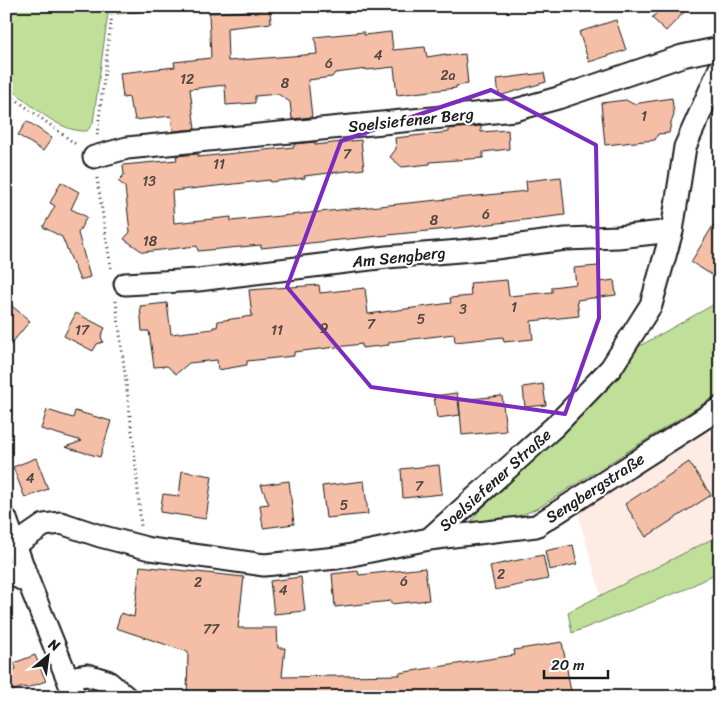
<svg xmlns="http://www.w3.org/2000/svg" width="726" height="703" viewBox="0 0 726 703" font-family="Sriracha,sans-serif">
<rect width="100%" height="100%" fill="#fff"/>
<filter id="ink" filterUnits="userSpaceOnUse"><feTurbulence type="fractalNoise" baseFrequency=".02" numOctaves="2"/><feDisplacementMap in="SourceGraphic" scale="10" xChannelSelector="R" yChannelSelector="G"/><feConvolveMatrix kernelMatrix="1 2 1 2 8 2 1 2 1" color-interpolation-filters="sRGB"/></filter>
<g filter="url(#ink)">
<polygon fill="#fcece4" points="707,430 720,450 720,535 601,596 578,514"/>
<g fill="#c0e099" stroke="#6e7e5a">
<path d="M6,6H109L93,123L87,131C59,133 28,102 6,85Z"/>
<polygon points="118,6 195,6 117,14"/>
<polygon points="720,301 720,393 538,508 507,521 470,523 478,512 566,431 631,360 636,348"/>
<polygon points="720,535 720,571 686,589 572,633 568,612"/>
</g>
<g fill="#f4bfa6" stroke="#1c1c1c">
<polygon points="663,6 690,6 666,31 652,18"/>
<polygon points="270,10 271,23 227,28 228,61 317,54 315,37 364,32 364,35 391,32 393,50 425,47 427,57 446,54 446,56 465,54 468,84 456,86 456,88 397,95 394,67 367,70 367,69 335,73 332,77 308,80 312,117 292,119 290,102 278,94 255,96 255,103 226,105 225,85 190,89 195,129 173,131 171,116 135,120 133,109 131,109 129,97 123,98 120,73 175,67 174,62 211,58 209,13"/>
<polygon points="616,20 626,50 589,62 579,32"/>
<polygon points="544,73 546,82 499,96 497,79"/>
<polygon points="672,98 674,115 671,123 669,133 658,134 655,140 605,145 601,103 626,100 633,104"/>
<polygon points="27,121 52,138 43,151 18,135"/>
<polygon points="481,126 481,132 508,130 509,149 483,152 483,158 430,162 430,164 402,167 390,157 396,149 395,138 449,132 449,129"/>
<polygon points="361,140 364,169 304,176 305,178 270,182 270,180 172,191 174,223 231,217 231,221 527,191 526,181 561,177 565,215 457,228 261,248 261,245 198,251 197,246 143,252 124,239 130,232 125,187 118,181 124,175 123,165 177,160 176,156 198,154 198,157 294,147 294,144 315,142 315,145"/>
<polygon points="61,182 79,192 71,209 87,217 78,233 90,277 80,280 62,237 43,227 55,206 50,203"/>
<polygon points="720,214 720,280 691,262"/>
<polygon points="598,266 600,282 614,280 616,295 577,300 579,316 531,321 533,339 504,342 503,337 455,342 454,334 389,342 389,345 362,348 362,344 294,352 294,356 247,361 247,365 218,370 217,360 189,363 176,374 167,366 154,367 149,331 142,331 140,306 167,303 171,334 213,329 213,327 217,327 218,321 252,316 249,290 319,285 320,293 365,288 368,314 451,303 450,298 471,296 470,283 507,280 509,296 552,292 552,287 576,284 574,268"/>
<polygon points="6,301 30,321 6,350"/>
<polygon points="76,313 105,328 101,336 103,342 97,344 93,351 64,336"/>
<polygon points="543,384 546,405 525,407 523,387"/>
<polygon points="457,393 460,415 437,418 434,396"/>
<polygon points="502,396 506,431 462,435 459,400"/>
<polygon points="47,410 73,418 75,411 111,421 100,457 65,447 82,441 41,429"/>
<polygon points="36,458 48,489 25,498 13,467"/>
<polygon points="689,462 711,495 646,537 625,504"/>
<polygon points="439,465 442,494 403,498 401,469"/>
<polygon points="182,471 212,476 206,519 160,512 163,494 179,496"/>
<polygon points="289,481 294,524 263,528 260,505 269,504 261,485"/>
<polygon points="364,481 368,514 326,518 322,486"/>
<polygon points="573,545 577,564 549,570 545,551"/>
<polygon points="543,555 548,579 495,590 490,566"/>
<polygon points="140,566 244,577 238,628 277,628 278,648 285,648 282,677 400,675 399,673 515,655 514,650 562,642 572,697 187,697 188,652 116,628 121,613 134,617"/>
<polygon points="425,568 429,600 391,604 391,601 335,607 332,574 358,571 359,575"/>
<polygon points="301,577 305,611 274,614 270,581"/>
<polygon points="35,655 46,681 27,688 23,687 6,693 6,673 16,669 14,663"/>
</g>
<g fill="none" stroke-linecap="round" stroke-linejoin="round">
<g stroke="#1c1c1c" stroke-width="25">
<g id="minor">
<polyline points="94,157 127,148 515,110 558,98 682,56 720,48"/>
<polyline points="125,284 198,280 387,257 496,248 566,239 618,237 672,231"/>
<polyline points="6,519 29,583 75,697"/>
<polyline points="429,539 536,526 720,408"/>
<polyline points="15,545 44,525 61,523 100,536 150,549 264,565 337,558 429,539 555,426 611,368 651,305 672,231 685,147 720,68"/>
<polyline points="6,571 29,583"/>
<polyline points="68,678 87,675 107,681 126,697"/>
</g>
</g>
<g stroke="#1c1c1c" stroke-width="3" stroke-dasharray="1 4" stroke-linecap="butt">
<polyline points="6,92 77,145"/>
<polyline points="97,135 113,6"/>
<polyline points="97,178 111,268"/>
<polyline points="116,301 135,456 141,526"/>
</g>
<use href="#minor" stroke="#fff" stroke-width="21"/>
</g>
</g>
<path fill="none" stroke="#7b2cbf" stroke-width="4" stroke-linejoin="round" d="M491,90L596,145L599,318L565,414L371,387L287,287L341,141Z"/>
<g text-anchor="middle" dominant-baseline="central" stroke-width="4" stroke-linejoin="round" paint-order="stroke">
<g font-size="14" fill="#52453e">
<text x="378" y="55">4</text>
<text x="329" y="63">6</text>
<text x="448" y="75">2a</text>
<text x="187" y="79">12</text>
<text x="285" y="83">8</text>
<text x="644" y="116">1</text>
<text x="347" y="154">7</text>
<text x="219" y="164">11</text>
<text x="149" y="181">13</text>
<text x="486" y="214">6</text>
<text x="434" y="220">8</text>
<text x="150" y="241">18</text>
<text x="514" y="307">1</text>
<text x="463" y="309">3</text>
<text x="421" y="319">5</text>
<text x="371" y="324">7</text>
<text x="324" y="328">9</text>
<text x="82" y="330">17</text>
<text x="277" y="330">11</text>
<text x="30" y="478">4</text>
<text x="419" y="486">7</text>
<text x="344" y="505">5</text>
<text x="501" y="574">2</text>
<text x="404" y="581">6</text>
<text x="198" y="582">2</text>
<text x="283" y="590">4</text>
<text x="211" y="629">77</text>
</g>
<g font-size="16" fill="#1c1c1c" stroke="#fff">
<text transform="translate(411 120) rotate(-6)">Soelsiefener Berg</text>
<text transform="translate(399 257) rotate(-6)">Am Sengberg</text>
<text transform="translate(495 480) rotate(-42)">Soelsiefener Straße</text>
<text transform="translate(595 488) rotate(-33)">Sengbergstraße</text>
</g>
</g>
<rect width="726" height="703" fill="none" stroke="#fff" stroke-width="25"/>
<rect x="12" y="12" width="701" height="678" fill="none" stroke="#1c1c1c" stroke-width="2" filter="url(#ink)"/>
<g transform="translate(48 656) rotate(29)" stroke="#ffffff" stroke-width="4" paint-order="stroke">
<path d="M0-4L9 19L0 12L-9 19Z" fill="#1c1c1c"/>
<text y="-8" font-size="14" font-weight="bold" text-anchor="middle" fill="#1c1c1c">N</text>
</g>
<path d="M544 670v8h64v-8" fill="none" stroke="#1c1c1c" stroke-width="2.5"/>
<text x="551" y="670" font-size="15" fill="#1c1c1c" stroke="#ffffff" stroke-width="4" paint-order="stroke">20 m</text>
</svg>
